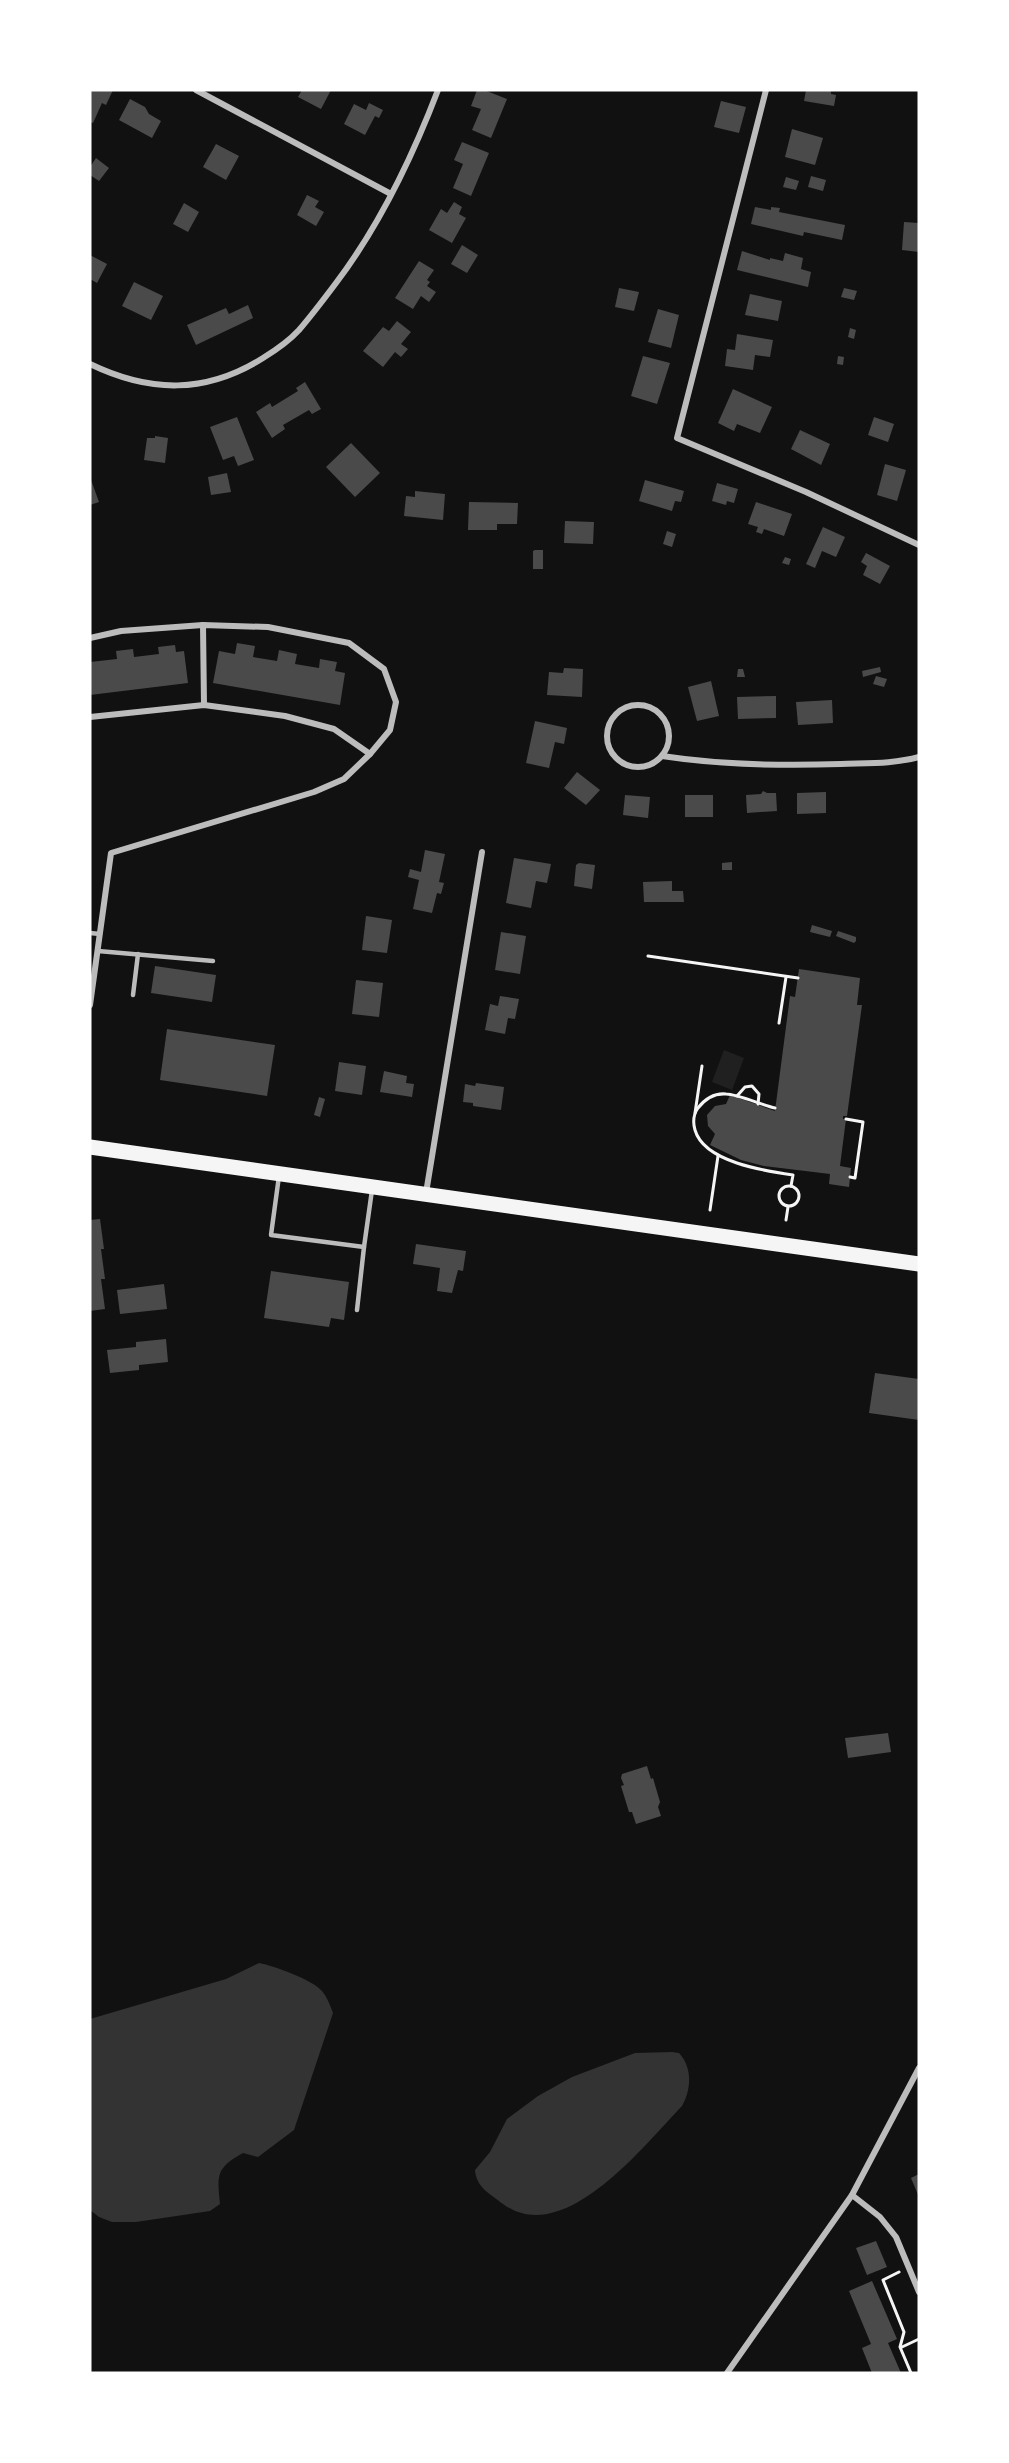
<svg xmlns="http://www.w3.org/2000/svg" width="1009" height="2463" viewBox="0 0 1009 2463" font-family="Overpass,sans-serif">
<rect width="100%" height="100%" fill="#111"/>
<polygon fill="#202020" points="724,1050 744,1058 732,1090 712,1082"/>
<g fill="#333">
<path d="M259,1963C274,1966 313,1980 322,1991C327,1997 330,2005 333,2013L294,2130L258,2157L243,2153C216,2168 217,2175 220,2204L210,2211L136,2222H112L99,2217L90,2210V2019L226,1979Z"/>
<path d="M672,2052L679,2053C693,2068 691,2090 682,2106C645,2144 564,2249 503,2204C490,2194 476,2187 475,2170L490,2152L507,2119L538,2096L572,2077L635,2053Z"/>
</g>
<g fill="#4a4a4a">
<polygon points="90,90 113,90 106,105 102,103 93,123 90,122"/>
<polygon points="302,90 331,90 321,109 298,97"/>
<polygon points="477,90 484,90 507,99 491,138 472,130 481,109 471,106"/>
<polygon points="806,90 831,90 831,94 836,95 834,106 804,101"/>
<polygon points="130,99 145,107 149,114 161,121 152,138 119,120"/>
<polygon points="721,101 746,107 739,133 714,127"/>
<polygon points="369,103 383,110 379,118 375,116 365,135 344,124 354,104 366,110"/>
<polygon points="792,129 823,138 815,165 785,157"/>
<polygon points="462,142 489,153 471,196 453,188 463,164 454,160"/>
<polygon points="216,144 239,156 226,180 203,167"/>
<polygon points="96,158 109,168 99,181 90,175 90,167"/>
<polygon points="811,176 826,180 823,191 808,187"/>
<polygon points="786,177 799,181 796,190 783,187"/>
<polygon points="307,195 319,201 315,207 324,212 316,226 297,215"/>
<polygon points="454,202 462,207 459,214 466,218 452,243 429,230 441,209 447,213"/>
<polygon points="184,203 199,212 188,232 173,224"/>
<polygon points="755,207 771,210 771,207 780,208 779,212 845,225 842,240 804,232 803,236 751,224"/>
<polygon points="904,222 919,223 919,252 902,250"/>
<polygon points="462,245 478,255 467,273 451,264"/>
<polygon points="742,251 770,260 770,258 783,261 785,253 803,258 801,269 811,272 808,287 737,270"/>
<polygon points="90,255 107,264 97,283 90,279"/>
<polygon points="419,261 434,270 427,280 430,282 427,286 436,292 429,302 421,296 413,309 395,298"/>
<polygon points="134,282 163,296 151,320 122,306"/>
<polygon points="619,288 639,292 634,311 615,307"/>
<polygon points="844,288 857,291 854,300 841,297"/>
<polygon points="750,294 782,301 778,321 745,315"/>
<polygon points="248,305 253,318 196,345 187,325 226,308 229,314"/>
<polygon points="658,309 679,315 671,348 648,342"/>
<polygon points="397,321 411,332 401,344 408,349 401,357 395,352 383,367 363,351 383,327 389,331"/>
<polygon points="850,328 856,330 854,339 848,337"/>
<polygon points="737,334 773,340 770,357 755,355 753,370 725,366 727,349 735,350"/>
<polygon points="643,356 670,363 657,404 631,396"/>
<polygon points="838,356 844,357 843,365 837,364"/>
<polygon points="305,382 321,409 312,414 309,410 283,425 285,429 272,438 256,412 270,403 272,407 298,391 296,388"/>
<polygon points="733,389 772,407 760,433 737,424 734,431 718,423"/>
<polygon points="237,417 254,460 238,466 234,456 223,460 210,427"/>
<polygon points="874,417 894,424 888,442 868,435"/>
<polygon points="800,430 830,444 821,465 791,449"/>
<polygon points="155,436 168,438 165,463 144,460 147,438 155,438"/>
<polygon points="351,443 380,473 355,497 326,467"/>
<polygon points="885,464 906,470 897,501 877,495"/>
<polygon points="227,473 231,492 211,495 208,477"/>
<polygon points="90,477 99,502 90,505"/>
<polygon points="645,480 684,491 681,502 675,501 672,511 639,501"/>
<polygon points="717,483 738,489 734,503 727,501 726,505 712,501"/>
<polygon points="415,491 445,494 443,520 404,516 406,496 415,497"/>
<polygon points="469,502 518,503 517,524 497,524 497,530 468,530"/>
<polygon points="756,502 792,514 784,536 764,529 762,534 756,532 758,527 748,524"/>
<polygon points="565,521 594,522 593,544 564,543"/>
<polygon points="823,527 845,537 836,557 822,551 815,568 806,564"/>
<polygon points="667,531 676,534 672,547 663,544"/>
<polygon points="535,550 543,550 543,569 533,569 533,551"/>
<polygon points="866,553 890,566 880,584 863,575 867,566 861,562"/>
<polygon points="785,557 791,559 789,565 782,563"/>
<polygon points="237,643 255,646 253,657 277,661 279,650 297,654 295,664 319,668 320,659 337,662 335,671 345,673 340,705 213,683 219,651 235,654"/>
<polygon points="175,645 176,652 184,651 188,683 90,695 90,662 117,659 116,651 133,649 134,657 159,654 158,647"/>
<polygon points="880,667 881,672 863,677 862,671"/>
<polygon points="564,668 583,669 582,697 547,695 549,672 563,673"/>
<polygon points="738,669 743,669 745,677 737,677"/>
<polygon points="876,676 887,679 884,687 873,684"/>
<polygon points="711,681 719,716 697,721 688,687"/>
<polygon points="776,696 776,718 738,719 737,697"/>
<polygon points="832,700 833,723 798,725 796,702"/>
<polygon points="535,721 567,728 564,744 555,742 549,768 526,763"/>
<polygon points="577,772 600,790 586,805 564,788"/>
<polygon points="763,791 767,793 776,793 777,811 747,813 746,795 761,794"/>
<polygon points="826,792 826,813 797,814 797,793"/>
<polygon points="625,795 650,797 648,818 623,815"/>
<rect x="685" y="795" width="28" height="22"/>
<polygon points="425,850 445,854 439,882 444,883 441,894 437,893 432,913 413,909 419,880 408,877 410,869 421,872"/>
<polygon points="514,858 551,864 547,883 536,881 531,908 506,903"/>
<polygon points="732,862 732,870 722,870 722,863"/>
<polygon points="579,863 595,865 592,889 574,886 576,865"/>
<polygon points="672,881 672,891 683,891 684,902 644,902 643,882"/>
<polygon points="366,916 392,920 387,953 362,950"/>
<polygon points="812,925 832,931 830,937 810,932"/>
<polygon points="838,931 856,937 856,941 854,943 836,936"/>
<polygon points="501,932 526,936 520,974 495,970"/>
<polygon points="155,966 216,975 212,1002 151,993"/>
<polygon points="799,969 860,978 857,1005 862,1005 847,1116 843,1116 843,1119 846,1119 840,1166 851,1168 849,1187 829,1184 830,1174 764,1166 741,1160 710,1145 715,1134 708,1126 707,1115 715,1106 726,1104 730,1095 775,1111 790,996 795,997"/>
<polygon points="356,980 383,983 379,1017 352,1014"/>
<polygon points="500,996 519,999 515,1019 508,1018 505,1034 485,1030 490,1004 498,1006"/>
<polygon points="167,1029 275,1045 267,1096 160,1080"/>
<polygon points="339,1062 366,1066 362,1095 335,1091"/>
<polygon points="384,1071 407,1076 406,1083 414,1084 412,1097 380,1092"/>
<polygon points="476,1083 504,1087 501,1110 473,1106 473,1103 463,1102 465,1084 475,1086"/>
<polygon points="319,1097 325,1099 320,1117 314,1115"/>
<polygon points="100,1219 104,1249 101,1249 105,1279 101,1279 105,1309 90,1311 90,1220"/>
<polygon points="416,1244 466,1251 463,1271 458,1270 452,1293 437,1291 440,1268 413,1264"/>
<polygon points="271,1271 349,1282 344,1320 331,1318 329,1327 264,1318"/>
<polygon points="164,1284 167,1309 120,1314 117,1290"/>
<polygon points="166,1339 168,1362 139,1365 139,1370 110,1373 107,1350 136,1347 136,1342"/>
<polygon points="875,1373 919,1379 919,1420 869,1413"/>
<polygon points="888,1733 891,1752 848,1758 845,1738"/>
<polygon points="647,1766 651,1779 653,1778 660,1802 658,1807 661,1816 636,1824 632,1812 629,1812 621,1786 624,1785 621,1778 622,1774"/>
<polygon points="919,2174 919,2197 911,2178"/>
<polygon points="876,2241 887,2267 867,2275 856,2248"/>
<polygon points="872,2281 897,2339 888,2343 901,2373 872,2373 862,2348 871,2344 849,2291"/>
</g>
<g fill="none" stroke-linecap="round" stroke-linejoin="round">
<g stroke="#f5f5f5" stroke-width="3">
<polyline points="648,956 798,978"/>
<polyline points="779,1023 786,977"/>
<polyline points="737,1096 745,1087 752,1086 759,1094 758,1104"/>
<path d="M775,1108C762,1105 737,1094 726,1094C715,1093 705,1099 698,1108C693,1115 693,1123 695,1130C704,1162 765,1171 793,1175L791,1186"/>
<polyline points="695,1113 702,1066"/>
<polyline points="846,1119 863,1122 855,1178 850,1177"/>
<circle cx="789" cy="1196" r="10"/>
<polyline points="710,1210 718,1156"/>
<polyline points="786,1220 788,1207"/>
<polyline points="899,2272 883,2280 904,2332 900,2347 911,2373"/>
<polyline points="902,2347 919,2339"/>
</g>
<g stroke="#bcbcbc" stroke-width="4.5">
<polyline points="90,933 100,934"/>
<polyline points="98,951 213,961"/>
<polyline points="133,995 138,954"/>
<polyline points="279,1176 271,1235 364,1247 372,1190"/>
<polyline points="357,1310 364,1247"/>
</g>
<g stroke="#bcbcbc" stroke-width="6">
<polyline points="196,90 391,194"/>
<polyline points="766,90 677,438 806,492 919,545"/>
<path d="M90,364C150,393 206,394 263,358C276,350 289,341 299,330C312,315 324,299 336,283C380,225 412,158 438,90"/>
<polyline points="203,625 204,705"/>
<polyline points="90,638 121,631 203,625 268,627 349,643 384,669 396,702 390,730 370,754 344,779 314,792 111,853 90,1005"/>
<circle cx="638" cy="736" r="31"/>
<polyline points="90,717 204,705 285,716 334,729 370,754"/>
<path d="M662,756C721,765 782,766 841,764C867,763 894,764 919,757"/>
<polyline points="426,1193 482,852"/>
<polyline points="852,2195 880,2217 896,2237 919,2292"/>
<polyline points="727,2373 852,2195 919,2068"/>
</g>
<polyline stroke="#f5f5f5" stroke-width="15" points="90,1147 919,1264"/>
</g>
<rect width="1009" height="2463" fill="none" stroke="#ffffff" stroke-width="183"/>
</svg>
